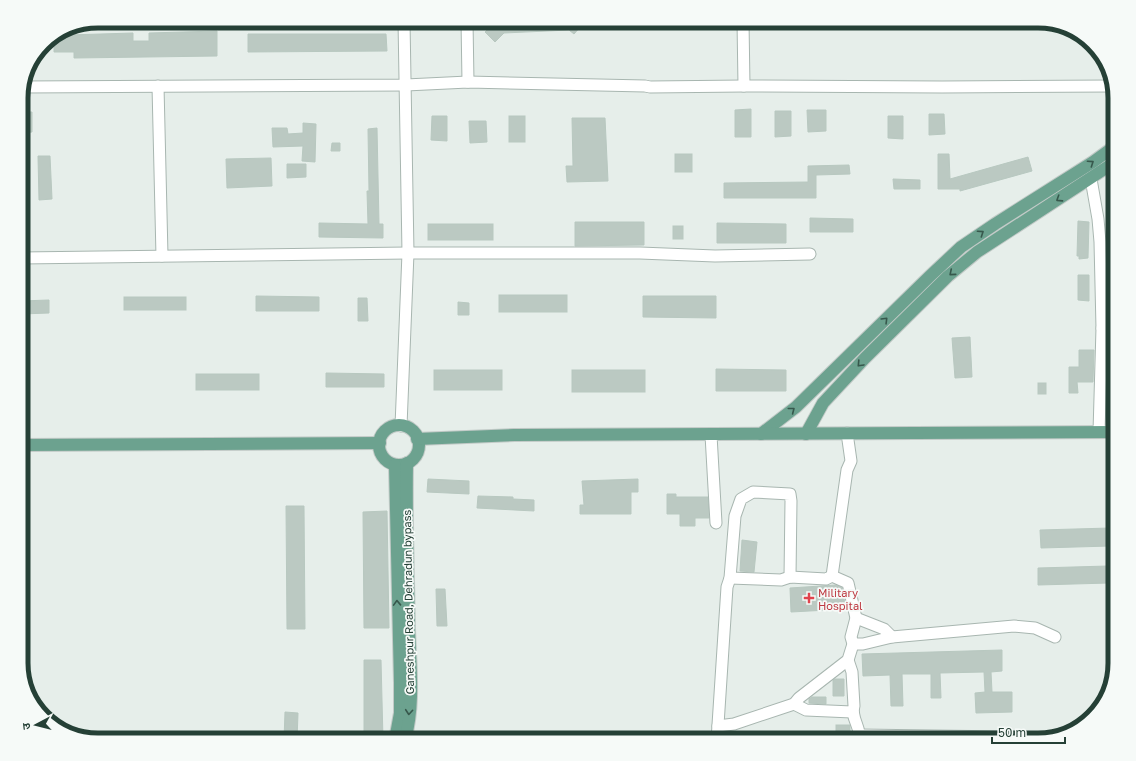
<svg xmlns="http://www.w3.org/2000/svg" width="1136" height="761" viewBox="0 0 1136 761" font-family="'Golos Text','Noto Sans Devanagari',sans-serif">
<rect width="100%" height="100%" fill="#e6eeea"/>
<g fill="#bbc9c2" stroke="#b8c8c0">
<polygon points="493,21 575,21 581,26 574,34 569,30 504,33 495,42 485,32 493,24"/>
<polygon points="68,28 68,35 133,33 133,41 149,41 149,33 217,31 217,56 74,58 74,52 54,52 54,37"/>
<polygon points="248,34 386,34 387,51 248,52"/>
<polygon points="751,109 751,137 735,137 735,110"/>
<polygon points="807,110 826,110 826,131 808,132"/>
<polygon points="775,111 791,111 791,136 775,137"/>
<polygon points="21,112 32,112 32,132 21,133"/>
<polygon points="929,114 944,114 945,134 929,135"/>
<polygon points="432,116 447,116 447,141 431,140"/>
<rect x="509" y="116" width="16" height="26"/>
<polygon points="888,116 903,116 903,139 888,138"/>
<polygon points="572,118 605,118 608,181 567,182 566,166 573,166"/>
<polygon points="469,121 486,121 487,142 470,143"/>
<polygon points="303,123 316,124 315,162 302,161 303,146 273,147 272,128 287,128 288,134 303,133"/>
<polygon points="377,128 379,224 383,224 383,238 319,237 319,223 368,224 367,191 369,191 368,129"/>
<polygon points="332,143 340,143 340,151 331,151"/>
<rect x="675" y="154" width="17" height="18"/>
<polygon points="938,154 949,154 950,179 1028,157 1032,171 960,191 960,189 938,189"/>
<polygon points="38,156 50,156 52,199 39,200"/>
<polygon points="271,158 272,186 227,188 226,159"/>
<polygon points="287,164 306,164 306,177 287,178"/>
<polygon points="849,165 850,174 816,175 816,198 724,198 724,183 808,182 808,166"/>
<polygon points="893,179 920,180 920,189 894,189"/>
<polygon points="810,218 853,219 853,232 810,232"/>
<polygon points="1078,221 1089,222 1088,258 1079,259 1079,256 1077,256"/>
<polygon points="575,222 644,222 644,245 575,246"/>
<polygon points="717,223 786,224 786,243 717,243"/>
<rect x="428" y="224" width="65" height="16"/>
<rect x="673" y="226" width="10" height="13"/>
<polygon points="1078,275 1089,275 1089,301 1078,300"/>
<rect x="499" y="295" width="68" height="17"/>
<polygon points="256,296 319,297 319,311 256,311"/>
<polygon points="643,296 716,296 716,318 643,317"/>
<rect x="124" y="297" width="62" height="13"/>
<polygon points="358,298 367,298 368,321 358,321"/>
<polygon points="49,300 49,313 21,314 21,301"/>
<polygon points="458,302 469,303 469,315 458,315"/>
<polygon points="970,337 972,377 955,378 952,338"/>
<polygon points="1079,350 1094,350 1093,382 1077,382 1078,393 1069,393 1069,367 1079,367"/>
<polygon points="716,369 786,370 786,391 716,391"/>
<rect x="434" y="370" width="68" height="20"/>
<rect x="572" y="370" width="73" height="22"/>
<polygon points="326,373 384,374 384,387 326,387"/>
<rect x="196" y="374" width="63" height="16"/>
<rect x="1038" y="383" width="8" height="11"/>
<polygon points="428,479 469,481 469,494 427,492"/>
<polygon points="638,479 638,492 631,492 631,514 580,514 580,505 584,505 582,481"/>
<polygon points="667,494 676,494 676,497 708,497 709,518 695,518 695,526 680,526 680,514 667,514"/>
<polygon points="478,496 513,497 513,499 534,500 534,511 477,508"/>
<polygon points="286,506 304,506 305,629 287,629"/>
<polygon points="387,511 389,628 364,628 363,512"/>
<polygon points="1110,528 1110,546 1041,548 1040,530"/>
<polygon points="742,540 757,542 754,572 740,571"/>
<polygon points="1108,566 1109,583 1038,585 1038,568"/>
<polygon points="836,585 842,588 846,609 791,612 790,588"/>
<polygon points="436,589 445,589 447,626 437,626"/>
<polygon points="1002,650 1002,671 991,672 992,692 1012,692 1012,712 976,713 975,693 985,692 984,672 940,673 941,698 931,698 931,674 902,674 903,706 891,706 890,675 863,676 862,654"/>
<polygon points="364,660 381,660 383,740 364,740"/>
<polygon points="835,679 844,679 844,696 833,696 833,680"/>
<polygon points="812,697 826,697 826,704 809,703 809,699"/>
<polygon points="285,712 298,713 297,740 284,740"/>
<rect x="836" y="725" width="14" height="15"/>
</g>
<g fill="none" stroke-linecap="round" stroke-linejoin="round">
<g stroke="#a8b6b0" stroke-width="13">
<g id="minor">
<polyline points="467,21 468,82"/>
<polyline points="743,21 744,86"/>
<polyline points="158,86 162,256"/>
<polyline points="23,87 406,85 468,82 645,86 650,87 744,86 942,87 1112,86"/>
<polyline points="1091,179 1098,219 1100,242 1102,328 1099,432"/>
<polyline points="21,258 408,253 640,253 715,256 810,254"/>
<polyline points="1102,328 1115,321"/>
<polyline points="401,426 408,253 404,21"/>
<polyline points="711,435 716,523"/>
<polyline points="832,576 847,470 851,461 847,433"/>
<polyline points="730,578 781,580 790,577 826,579 832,576"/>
<polyline points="856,618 884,629 892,637"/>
<polyline points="853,644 863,644 892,637 1014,626 1035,628 1055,637"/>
<path d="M848,660L852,672L854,706C850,718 862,728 859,740"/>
<polyline points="794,704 806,710 852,712"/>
<polyline points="718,726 734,724 794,704 799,698 848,660 853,644 851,637 856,618 848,583 832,576"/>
<polyline points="860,735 1009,737"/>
<polyline points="717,740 727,587 730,578 735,516 741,499 753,492 790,494 791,501 790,577"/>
</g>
</g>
<g stroke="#c2cac7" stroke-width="14">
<g id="major">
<circle cx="399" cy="445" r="20"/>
<polyline points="761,434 796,407 930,276 961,247 995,224 1093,162 1115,146"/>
<polyline points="806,434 823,403 865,358 948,276 977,252 1115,162"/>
<polyline points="417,439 514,435 1115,432"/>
<polyline points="21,445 380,443"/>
<polyline points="395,465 400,683 400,713 395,740"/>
<path d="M405,740C415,704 410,665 409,628C408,573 406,518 407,463"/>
</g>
</g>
<use href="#minor" stroke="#fff" stroke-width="11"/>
<use href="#major" stroke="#6ca28f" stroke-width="12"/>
</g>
<defs><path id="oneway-chevron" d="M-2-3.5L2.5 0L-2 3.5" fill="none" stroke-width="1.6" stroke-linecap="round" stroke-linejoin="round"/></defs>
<g stroke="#37584c">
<use href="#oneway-chevron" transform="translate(1091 163) rotate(-34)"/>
<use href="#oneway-chevron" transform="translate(1059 199) rotate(147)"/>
<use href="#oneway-chevron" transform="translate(981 233) rotate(-34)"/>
<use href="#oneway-chevron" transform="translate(952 273) rotate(140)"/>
<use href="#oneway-chevron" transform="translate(885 320) rotate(-45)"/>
<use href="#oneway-chevron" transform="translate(860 364) rotate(133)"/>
<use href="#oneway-chevron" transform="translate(792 410) rotate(-38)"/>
<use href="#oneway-chevron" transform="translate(397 603) rotate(-92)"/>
<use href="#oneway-chevron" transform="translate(409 712) rotate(95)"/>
</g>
<path fill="#e0444e" stroke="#f6faf8" stroke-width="1.5" d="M807 592h4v4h4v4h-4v4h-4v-4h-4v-4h4z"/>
<g text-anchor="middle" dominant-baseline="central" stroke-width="3.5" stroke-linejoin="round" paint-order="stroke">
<g font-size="11" fill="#be3a42" stroke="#f6faf8" text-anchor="start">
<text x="818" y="592">Military<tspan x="818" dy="13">Hospital</tspan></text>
</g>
<g font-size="11" fill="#254036" stroke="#f6faf8">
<text transform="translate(408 602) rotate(-91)">Ganeshpur Road, Dehradun bypass</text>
</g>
</g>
<path d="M0 0H1136V761H0ZM98 28H1038A70 70 0 0 1 1108 98V663A70 70 0 0 1 1038 733H98A70 70 0 0 1 28 663V98A70 70 0 0 1 98 28Z" fill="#f6faf8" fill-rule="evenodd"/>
<path fill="none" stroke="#254036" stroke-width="5" d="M98 28H1038A70 70 0 0 1 1108 98V663A70 70 0 0 1 1038 733H98A70 70 0 0 1 28 663V98A70 70 0 0 1 98 28Z"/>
<g transform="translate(36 725) rotate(263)" stroke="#f6faf8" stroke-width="3" paint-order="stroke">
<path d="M0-3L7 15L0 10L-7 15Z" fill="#254036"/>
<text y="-6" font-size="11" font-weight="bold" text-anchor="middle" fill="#254036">उ</text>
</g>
<path d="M992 737v6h73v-6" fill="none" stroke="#254036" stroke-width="2"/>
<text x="998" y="737" font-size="12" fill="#254036" stroke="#f6faf8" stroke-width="3" paint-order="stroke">50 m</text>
</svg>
